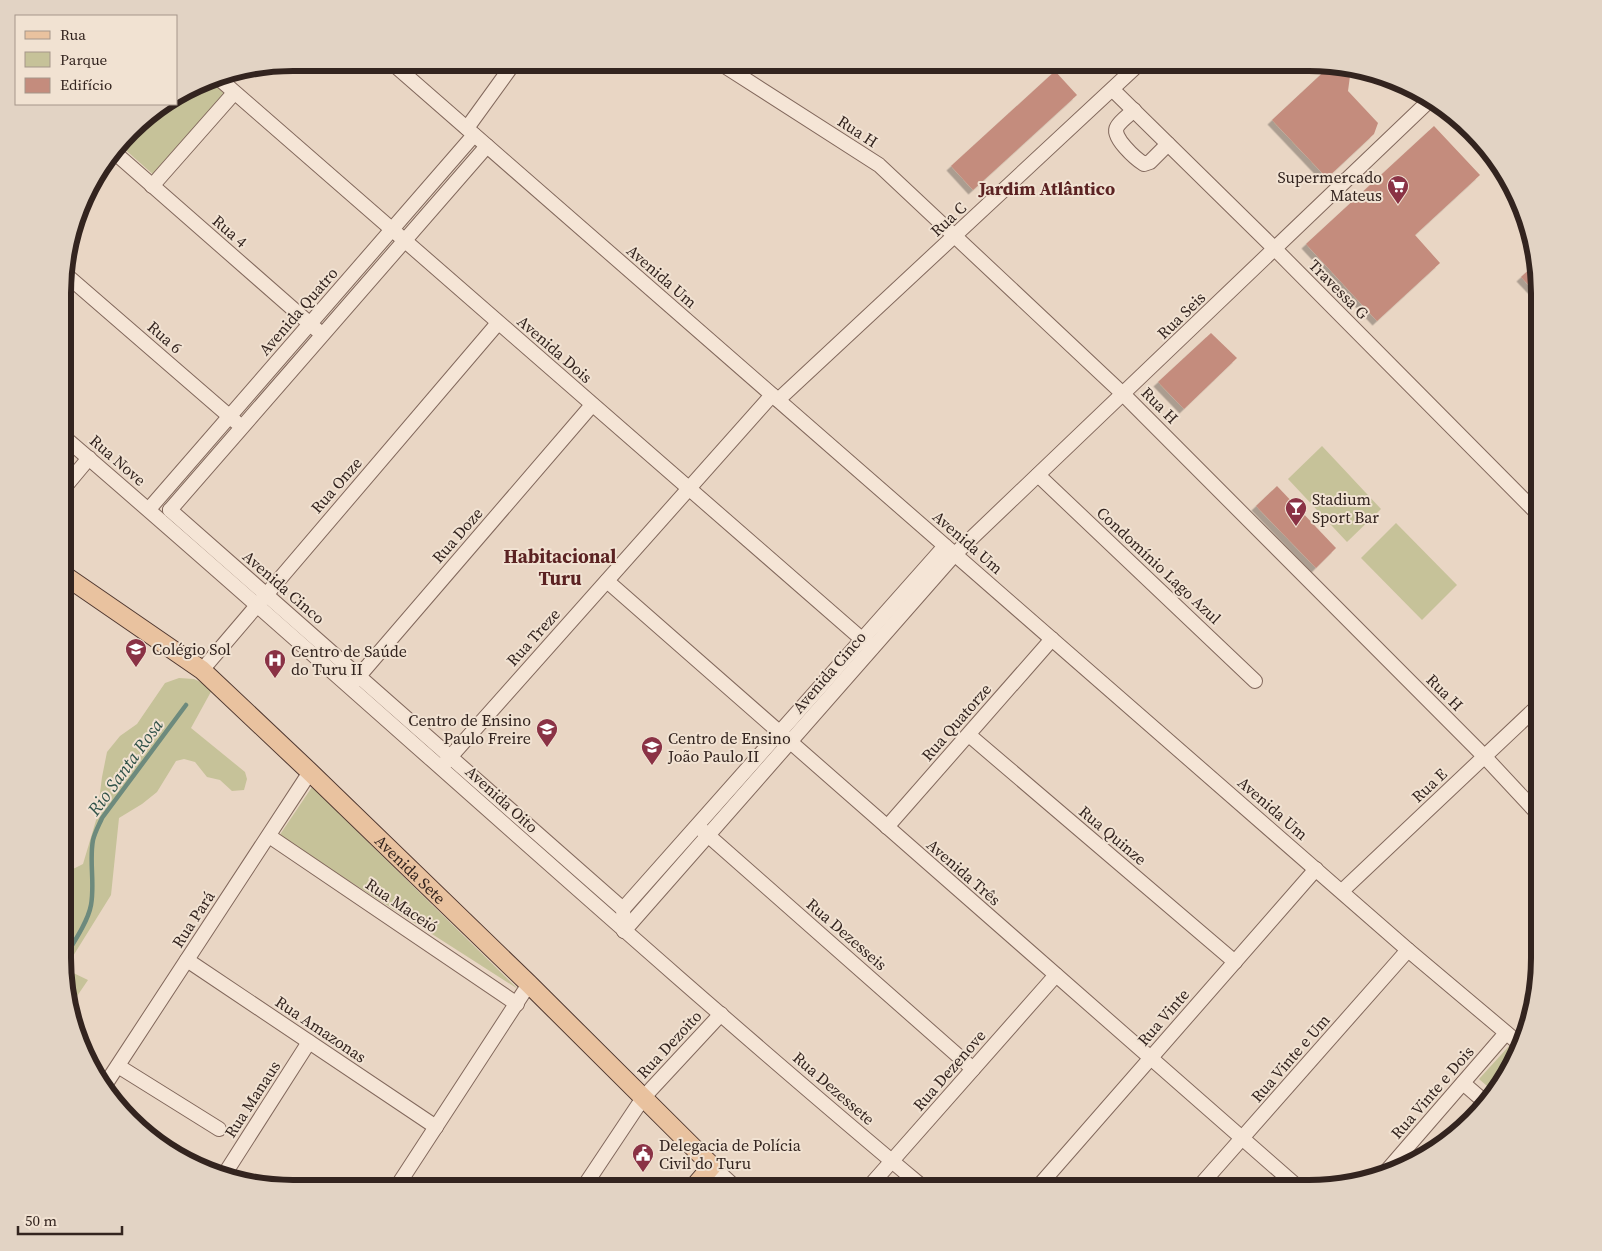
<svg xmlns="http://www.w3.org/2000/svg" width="1602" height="1251" viewBox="0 0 1602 1251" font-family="'Source Serif 4',serif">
<defs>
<filter id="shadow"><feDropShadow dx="-4.5" dy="4.5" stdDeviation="0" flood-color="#0004"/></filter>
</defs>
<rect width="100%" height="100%" fill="#e9d6c4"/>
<g fill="#c6c299">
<path d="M211,79L228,94L156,177L120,145C134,129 152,104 176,104V99Z"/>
<polygon points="1322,446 1381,509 1347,542 1288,479"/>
<polygon points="1396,523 1457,585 1422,620 1361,558"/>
<polygon points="179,678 194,679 213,688 191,728 245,772 247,779 244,790 232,791 220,780 207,777 195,762 184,759 176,761 157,792 142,804 119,818 111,895 65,969 88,980 71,1005 63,973 63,929 65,929 74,911 74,900 68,889 67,876 73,869 83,864 97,817 102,777 107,752 120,736 137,724 165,683"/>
<polygon points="312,787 518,989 279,836"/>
<polygon points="1510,1045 1518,1052 1494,1092 1479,1079"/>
</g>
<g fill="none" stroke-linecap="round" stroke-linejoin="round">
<path stroke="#6d8a7d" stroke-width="4.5" d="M63,960C72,945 88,922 91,905C95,883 89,861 93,840C95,832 99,825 102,818L186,705"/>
</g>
<g fill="#c48c7d" filter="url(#shadow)">
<polygon points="1331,65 1341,67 1350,76 1348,91 1378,123 1374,134 1327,178 1272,120"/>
<polygon points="1055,71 1077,95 973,190 951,166"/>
<polygon points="1434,126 1480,175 1415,235 1440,263 1377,321 1306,244"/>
<polygon points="1534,265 1540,293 1539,296 1521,277"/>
<polygon points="1211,333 1237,358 1184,409 1158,382"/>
<polygon points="1277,486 1336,548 1316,568 1256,506"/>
</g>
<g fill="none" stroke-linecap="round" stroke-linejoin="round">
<g stroke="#82685c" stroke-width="16">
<g id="minor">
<polyline points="392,63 1408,950 1522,1046"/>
<polyline points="720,63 879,165 1123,394 1485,757 1539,815"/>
<polyline points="216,76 872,648"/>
<polyline points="1113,90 1275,249 1539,515"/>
<path d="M1134,110C1129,115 1120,121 1117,127C1111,137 1136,159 1144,164L1150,162L1168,144"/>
<polyline points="467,128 514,63"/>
<polyline points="114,152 317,330"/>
<polyline points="152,186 234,93"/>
<polyline points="64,273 236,422"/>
<polyline points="778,400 1140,63"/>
<path d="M64,437C353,685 632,944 924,1188"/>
<polyline points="1038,475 1255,681"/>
<polyline points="64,488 89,458"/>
<polyline points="149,509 474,135"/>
<polyline points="170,510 623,909 624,931"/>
<polyline points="170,510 487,146"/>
<polyline points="607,581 1299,1188"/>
<polyline points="202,670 498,323"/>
<polyline points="353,683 592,405"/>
<polyline points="969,735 1235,962"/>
<polyline points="444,764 772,395"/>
<polyline points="887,827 1052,639"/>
<polyline points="702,830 973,1069"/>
<polyline points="269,836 517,1004"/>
<polyline points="1342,891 1539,705"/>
<polyline points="623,909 945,546"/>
<polyline points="624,931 955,554 1430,100"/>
<polyline points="187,960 436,1127"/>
<polyline points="118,1066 219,1129"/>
<polyline points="1463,1083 1486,1103"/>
<polyline points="105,1085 310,772"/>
<polyline points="712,1166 736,1188"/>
<polyline points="1384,1174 1506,1033"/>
<polyline points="224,1175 309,1042"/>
<polyline points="396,1188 529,984"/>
<polyline points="583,1188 643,1098 721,1014"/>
<polyline points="868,1188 1056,975"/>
<polyline points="1037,1188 1316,869"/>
<polyline points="1198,1188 1408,950"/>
</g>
</g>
<g stroke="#503830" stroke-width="20">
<g id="major">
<path id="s1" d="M64,575L202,670L310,772L529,984L712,1166L693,1188"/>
</g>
</g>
<use href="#minor" stroke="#f5e5d6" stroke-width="14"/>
<use href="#major" stroke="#e9c29f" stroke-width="18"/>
</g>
<defs>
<g id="supermarket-pin" transform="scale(1.125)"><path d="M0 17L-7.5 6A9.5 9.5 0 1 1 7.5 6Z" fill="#8a3245" stroke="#f1e2d2"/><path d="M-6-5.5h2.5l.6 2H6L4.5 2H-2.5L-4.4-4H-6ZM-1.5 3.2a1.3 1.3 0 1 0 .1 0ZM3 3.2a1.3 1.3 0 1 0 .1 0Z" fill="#fff"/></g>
<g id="bar-pin" transform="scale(1.125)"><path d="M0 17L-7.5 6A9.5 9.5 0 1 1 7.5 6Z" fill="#8a3245" stroke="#f1e2d2"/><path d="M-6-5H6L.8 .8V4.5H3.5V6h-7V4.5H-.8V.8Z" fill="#fff"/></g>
<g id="school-pin" transform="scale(1.125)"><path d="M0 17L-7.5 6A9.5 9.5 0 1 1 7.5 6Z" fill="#8a3245" stroke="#f1e2d2"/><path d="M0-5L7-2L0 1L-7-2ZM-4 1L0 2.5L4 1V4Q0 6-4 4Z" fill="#fff"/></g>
<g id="hospital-pin" transform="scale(1.125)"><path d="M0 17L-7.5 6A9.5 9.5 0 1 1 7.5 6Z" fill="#8a3245" stroke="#f1e2d2"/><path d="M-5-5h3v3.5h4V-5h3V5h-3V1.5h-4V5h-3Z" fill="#fff"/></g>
<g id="civic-pin" transform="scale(1.125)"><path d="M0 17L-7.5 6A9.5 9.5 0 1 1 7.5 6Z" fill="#8a3245" stroke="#f1e2d2"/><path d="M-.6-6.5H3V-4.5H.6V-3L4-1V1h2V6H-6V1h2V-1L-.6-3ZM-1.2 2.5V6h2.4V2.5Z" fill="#fff"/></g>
</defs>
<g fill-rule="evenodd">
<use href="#supermarket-pin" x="1398" y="186"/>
<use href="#bar-pin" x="1296" y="508"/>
<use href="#school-pin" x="136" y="649"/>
<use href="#hospital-pin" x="275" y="660"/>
<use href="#school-pin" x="547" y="729"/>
<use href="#school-pin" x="652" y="747"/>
<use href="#civic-pin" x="643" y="1154"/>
</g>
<g text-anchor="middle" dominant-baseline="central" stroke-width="4" stroke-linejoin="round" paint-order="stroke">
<g font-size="16" fill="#33241f" stroke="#f1e2d2">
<text transform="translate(858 131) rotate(33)">Rua H</text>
<text transform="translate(948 219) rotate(-43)">Rua C</text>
<text transform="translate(230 231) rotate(41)">Rua 4</text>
<text transform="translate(662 276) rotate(41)">Avenida Um</text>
<text transform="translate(1339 289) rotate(45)">Travessa G</text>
<text transform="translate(298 311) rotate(-49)">Avenida Quatro</text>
<text transform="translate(1181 315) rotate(-44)">Rua Seis</text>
<text transform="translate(165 337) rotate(41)">Rua 6</text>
<text transform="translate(555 349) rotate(41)">Avenida Dois</text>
<text transform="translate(1160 405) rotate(45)">Rua H</text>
<text transform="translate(118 460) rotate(41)">Rua Nove</text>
<text transform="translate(336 485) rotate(-49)">Rua Onze</text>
<text transform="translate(457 535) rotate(-49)">Rua Doze</text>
<text transform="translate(968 542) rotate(41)">Avenida Um</text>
<text transform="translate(1159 565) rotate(43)">Condomínio Lago Azul</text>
<text transform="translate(284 587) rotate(41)">Avenida Cinco</text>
<text transform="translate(533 637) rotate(-48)">Rua Treze</text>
<text transform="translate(829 672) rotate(-49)">Avenida Cinco</text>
<text transform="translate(1445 692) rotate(45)">Rua H</text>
<text transform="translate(956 722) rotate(-49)">Rua Quatorze</text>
<text transform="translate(1429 785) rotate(-43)">Rua E</text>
<text transform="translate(502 799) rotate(42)">Avenida Oito</text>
<text transform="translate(1273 808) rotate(41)">Avenida Um</text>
<text transform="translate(1113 835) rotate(40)">Rua Quinze</text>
<text stroke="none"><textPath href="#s1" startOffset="456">Avenida Sete</textPath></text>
<text transform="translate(964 872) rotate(41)">Avenida Três</text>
<text transform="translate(402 905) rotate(34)">Rua Maceió</text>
<text transform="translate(193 919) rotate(-57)">Rua Pará</text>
<text transform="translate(847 934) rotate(41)">Rua Dezesseis</text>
<text transform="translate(1163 1017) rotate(-49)">Rua Vinte</text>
<text transform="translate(321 1029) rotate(34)">Rua Amazonas</text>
<text transform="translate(669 1044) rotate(-47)">Rua Dezoito</text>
<text transform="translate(1290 1058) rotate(-49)">Rua Vinte e Um</text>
<text transform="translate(949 1070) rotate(-49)">Rua Dezenove</text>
<text transform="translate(834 1088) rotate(41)">Rua Dezessete</text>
<text transform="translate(1432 1092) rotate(-49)">Rua Vinte e Dois</text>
<text transform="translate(252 1099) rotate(-57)">Rua Manaus</text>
</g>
<g font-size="16" fill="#33241f" stroke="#f1e2d2" text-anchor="start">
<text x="1382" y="177" text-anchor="end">Supermercado<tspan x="1382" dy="18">Mateus</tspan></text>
<text x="1312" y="499">Stadium<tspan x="1312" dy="18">Sport Bar</tspan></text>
<text x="152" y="649">Colégio Sol</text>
<text x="291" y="651">Centro de Saúde<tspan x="291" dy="18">do Turu II</tspan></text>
<text x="531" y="720" text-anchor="end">Centro de Ensino<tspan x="531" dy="18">Paulo Freire</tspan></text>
<text x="668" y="738">Centro de Ensino<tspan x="668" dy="18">João Paulo II</tspan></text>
<text x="659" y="1145">Delegacia de Polícia<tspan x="659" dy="18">Civil do Turu</tspan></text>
</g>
<g font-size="18" font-weight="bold" fill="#5b2222" stroke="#f1e2d2">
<text x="1047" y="188">Jardim Atlântico</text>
</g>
<g font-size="18" font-style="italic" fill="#2f5148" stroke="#f1e2d2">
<text transform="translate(125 767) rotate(-54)">Rio Santa Rosa</text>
</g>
<g font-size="19" font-weight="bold" fill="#5b2222" stroke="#f1e2d2">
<text x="560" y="556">Habitacional<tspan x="560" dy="22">Turu</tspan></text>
</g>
</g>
<path d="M0 0H1602V1251H0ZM293 71H1309A222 222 0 0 1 1531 293V958A222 222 0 0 1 1309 1180H293A222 222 0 0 1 71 958V293A222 222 0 0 1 293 71Z" fill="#e2d3c4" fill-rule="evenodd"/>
<path fill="none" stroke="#33241f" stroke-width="6" d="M293 71H1309A222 222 0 0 1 1531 293V958A222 222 0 0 1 1309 1180H293A222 222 0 0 1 71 958V293A222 222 0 0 1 293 71Z"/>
<rect x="15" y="15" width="162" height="90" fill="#f1e2d2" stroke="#a5968a"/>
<rect x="25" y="31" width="25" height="8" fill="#e9c29f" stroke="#a5968a"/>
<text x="60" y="40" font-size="15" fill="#33241f">Rua</text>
<rect x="25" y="52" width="25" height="15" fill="#c6c299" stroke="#a5968a"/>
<text x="60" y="65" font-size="15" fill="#33241f">Parque</text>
<rect x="25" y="78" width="25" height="15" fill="#c48c7d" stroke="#a5968a"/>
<text x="60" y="90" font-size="15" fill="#33241f">Edifício</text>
<path d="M18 1226v8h104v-8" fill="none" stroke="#33241f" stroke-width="2.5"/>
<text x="25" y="1226" font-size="15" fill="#33241f" stroke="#f1e2d2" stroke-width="4" paint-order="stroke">50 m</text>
</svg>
